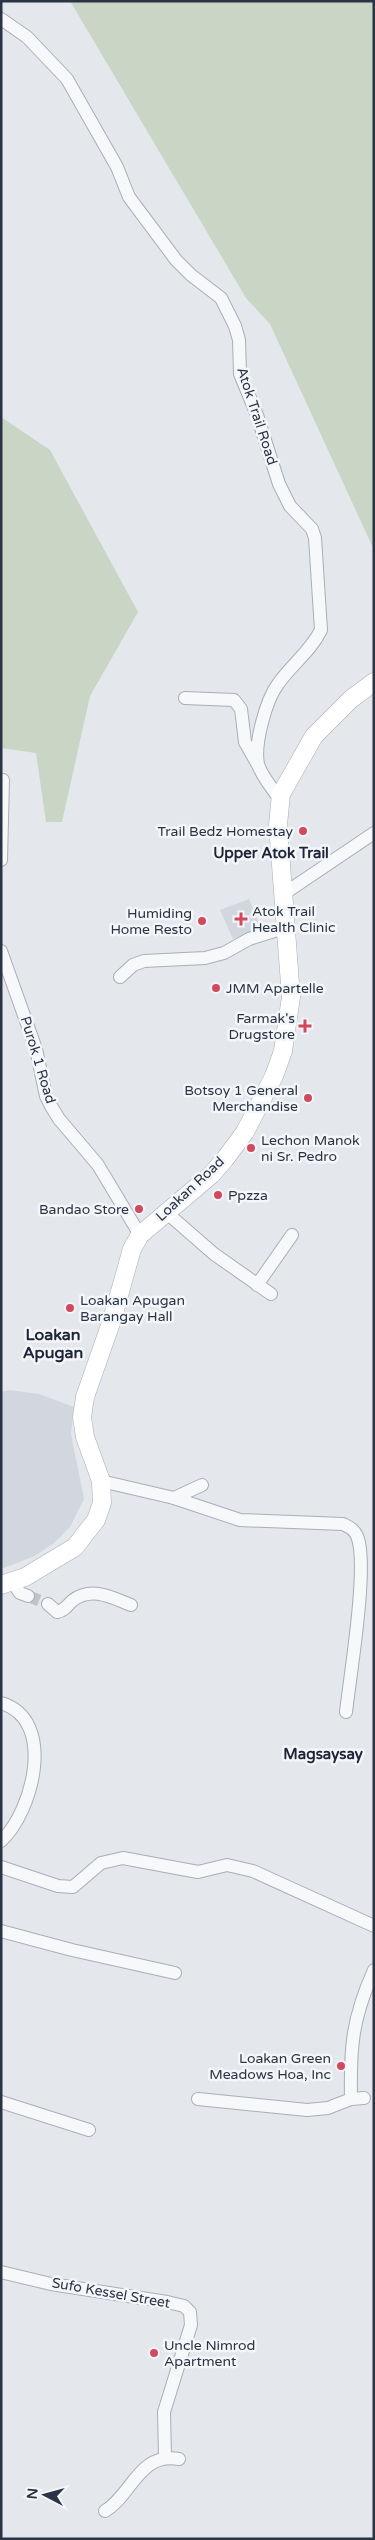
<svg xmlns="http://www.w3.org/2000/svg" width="375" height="2540" viewBox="0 0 375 2540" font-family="'Varela Round',sans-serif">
<rect width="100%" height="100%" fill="#e4e7ec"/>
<g fill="#d2d6de">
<polygon points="249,899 261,929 233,939 220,910"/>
<polygon points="10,1390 39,1394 74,1407 71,1434 84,1499 70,1527 54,1543 35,1556 1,1569 1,1392"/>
</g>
<g fill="#c9d6c5">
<polygon points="70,1 374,1 374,550 270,324 246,298"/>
<polygon points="1,417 50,450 138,612 90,696 62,822 46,822 36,753 1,748"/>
</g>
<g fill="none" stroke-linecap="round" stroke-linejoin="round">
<polyline stroke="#bfc3cb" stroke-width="12" stroke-dasharray="12 6" stroke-linecap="butt" points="28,1596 48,1604"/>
<g stroke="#a9aeb7" stroke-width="14">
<g id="street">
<path d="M1,19L27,37L67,79L117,167L129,197L176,260L191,275L221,298L235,326L239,340L240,374L257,415L279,484L290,506L312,529L315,538L321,630C310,652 292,664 278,684C266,700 254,744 258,764C261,776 274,790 280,800"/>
<polyline points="185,698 234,700 241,709 245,742 258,765"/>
<polyline points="1,860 3,780"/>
<polyline points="285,893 374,833"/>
<polyline points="1,951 36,1049 46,1096 51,1106 59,1119 98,1165 140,1235"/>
<polyline points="120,977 133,965 144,961 205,958 224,953 249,939 287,927"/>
<polyline points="167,1213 214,1254 271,1294"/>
<polyline points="257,1285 292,1235"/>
<path d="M101,1481L174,1498L240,1520L343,1524C349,1527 354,1529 357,1536C369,1563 350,1676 346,1712"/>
<polyline points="174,1498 202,1485"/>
<polyline points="13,1583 20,1593 28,1596"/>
<path d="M48,1604L57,1612C64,1611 67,1606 72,1601C91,1586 111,1597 131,1605"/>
<path d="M1,1703C57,1719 33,1812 1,1841"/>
<polyline points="1,1867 58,1886 73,1887 101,1863 123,1858 198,1872 227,1865 253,1871 374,1926"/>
<polyline points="1,1931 72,1950 175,1973"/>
<polyline points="198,2099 307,2110 328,2108 351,2099 364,2098"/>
<path d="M351,2099C350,2047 352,2019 374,1970"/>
<polyline points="1,2102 89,2130"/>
<polyline points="1,2272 51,2284 167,2302 184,2306 190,2312 191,2325 164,2412 165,2457"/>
<path d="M105,2511C132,2495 139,2452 179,2459"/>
</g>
</g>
<g stroke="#a9aeb7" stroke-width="19">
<polyline id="secondary" points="1,1585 25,1577 75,1547 96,1520 102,1503 101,1481 85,1437 82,1417 85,1397 112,1320 132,1249 140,1235 211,1175 225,1159 245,1132 274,1076 283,1051 291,997 278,825 281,794 314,736 351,699 374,682"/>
</g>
<use href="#street" stroke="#f7f8fa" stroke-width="12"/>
<use href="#secondary" stroke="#fff" stroke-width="18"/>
</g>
<g fill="#d1495b" stroke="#f4f6f9" stroke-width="2">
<circle cx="303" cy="831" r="5"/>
<path d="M238.5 911.5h5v5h5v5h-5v5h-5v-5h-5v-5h5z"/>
<circle cx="202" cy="921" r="5"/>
<circle cx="216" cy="988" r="5"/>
<path d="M302.5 1018.5h5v5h5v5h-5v5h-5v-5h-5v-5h5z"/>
<circle cx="308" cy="1098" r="5"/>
<circle cx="251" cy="1148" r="5"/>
<circle cx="218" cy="1195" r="5"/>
<circle cx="139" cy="1209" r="5"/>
<circle cx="70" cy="1308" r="5"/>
<circle cx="341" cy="2066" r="5"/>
<circle cx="154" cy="2353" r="5"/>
</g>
<g text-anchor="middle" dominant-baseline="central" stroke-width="5" stroke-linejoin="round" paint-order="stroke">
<g font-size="14" fill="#2b3445" stroke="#f4f6f9">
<text transform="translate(257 416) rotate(72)">Atok Trail Road</text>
<text transform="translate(38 1060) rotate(73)">Purok 1 Road</text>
<text transform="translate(190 1189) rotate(-43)">Loakan Road</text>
<text transform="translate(111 2293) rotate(10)">Sufo Kessel Street</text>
</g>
<g font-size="14" fill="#2b3445" stroke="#f4f6f9" text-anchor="end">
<text x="293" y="831">Trail Bedz Homestay</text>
<text x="252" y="911" text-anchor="start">Atok Trail<tspan x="252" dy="16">Health Clinic</tspan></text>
<text x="192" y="913">Humiding<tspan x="192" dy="16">Home Resto</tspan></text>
<text x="226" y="988" text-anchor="start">JMM Apartelle</text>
<text x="295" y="1018">Farmak's<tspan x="295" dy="16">Drugstore</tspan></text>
<text x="298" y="1090">Botsoy 1 General<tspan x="298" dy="16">Merchandise</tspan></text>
<text x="261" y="1140" text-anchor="start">Lechon Manok<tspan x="261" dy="16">ni Sr. Pedro</tspan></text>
<text x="228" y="1195" text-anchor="start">Ppzza</text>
<text x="129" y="1209">Bandao Store</text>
<text x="80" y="1300" text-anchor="start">Loakan Apugan<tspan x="80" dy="16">Barangay Hall</tspan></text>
<text x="331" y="2058">Loakan Green<tspan x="331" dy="16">Meadows Hoa, Inc</tspan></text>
<text x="164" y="2345" text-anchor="start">Uncle Nimrod<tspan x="164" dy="16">Apartment</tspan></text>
</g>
<g font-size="15" font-weight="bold" fill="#1d2536" stroke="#f4f6f9">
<text x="271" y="853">Upper Atok Trail</text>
<text x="323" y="1754">Magsaysay</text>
</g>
<g font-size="16" font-weight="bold" fill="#1d2536" stroke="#f4f6f9">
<text x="53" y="1335">Loakan<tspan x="53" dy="18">Apugan</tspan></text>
</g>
</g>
<rect width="375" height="2540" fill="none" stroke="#2b3445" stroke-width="5"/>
<g transform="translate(45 2495) rotate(276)" stroke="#f4f6f9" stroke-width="4" paint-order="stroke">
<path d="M0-4L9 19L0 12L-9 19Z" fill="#2b3445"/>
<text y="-8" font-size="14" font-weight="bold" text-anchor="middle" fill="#2b3445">N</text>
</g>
</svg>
